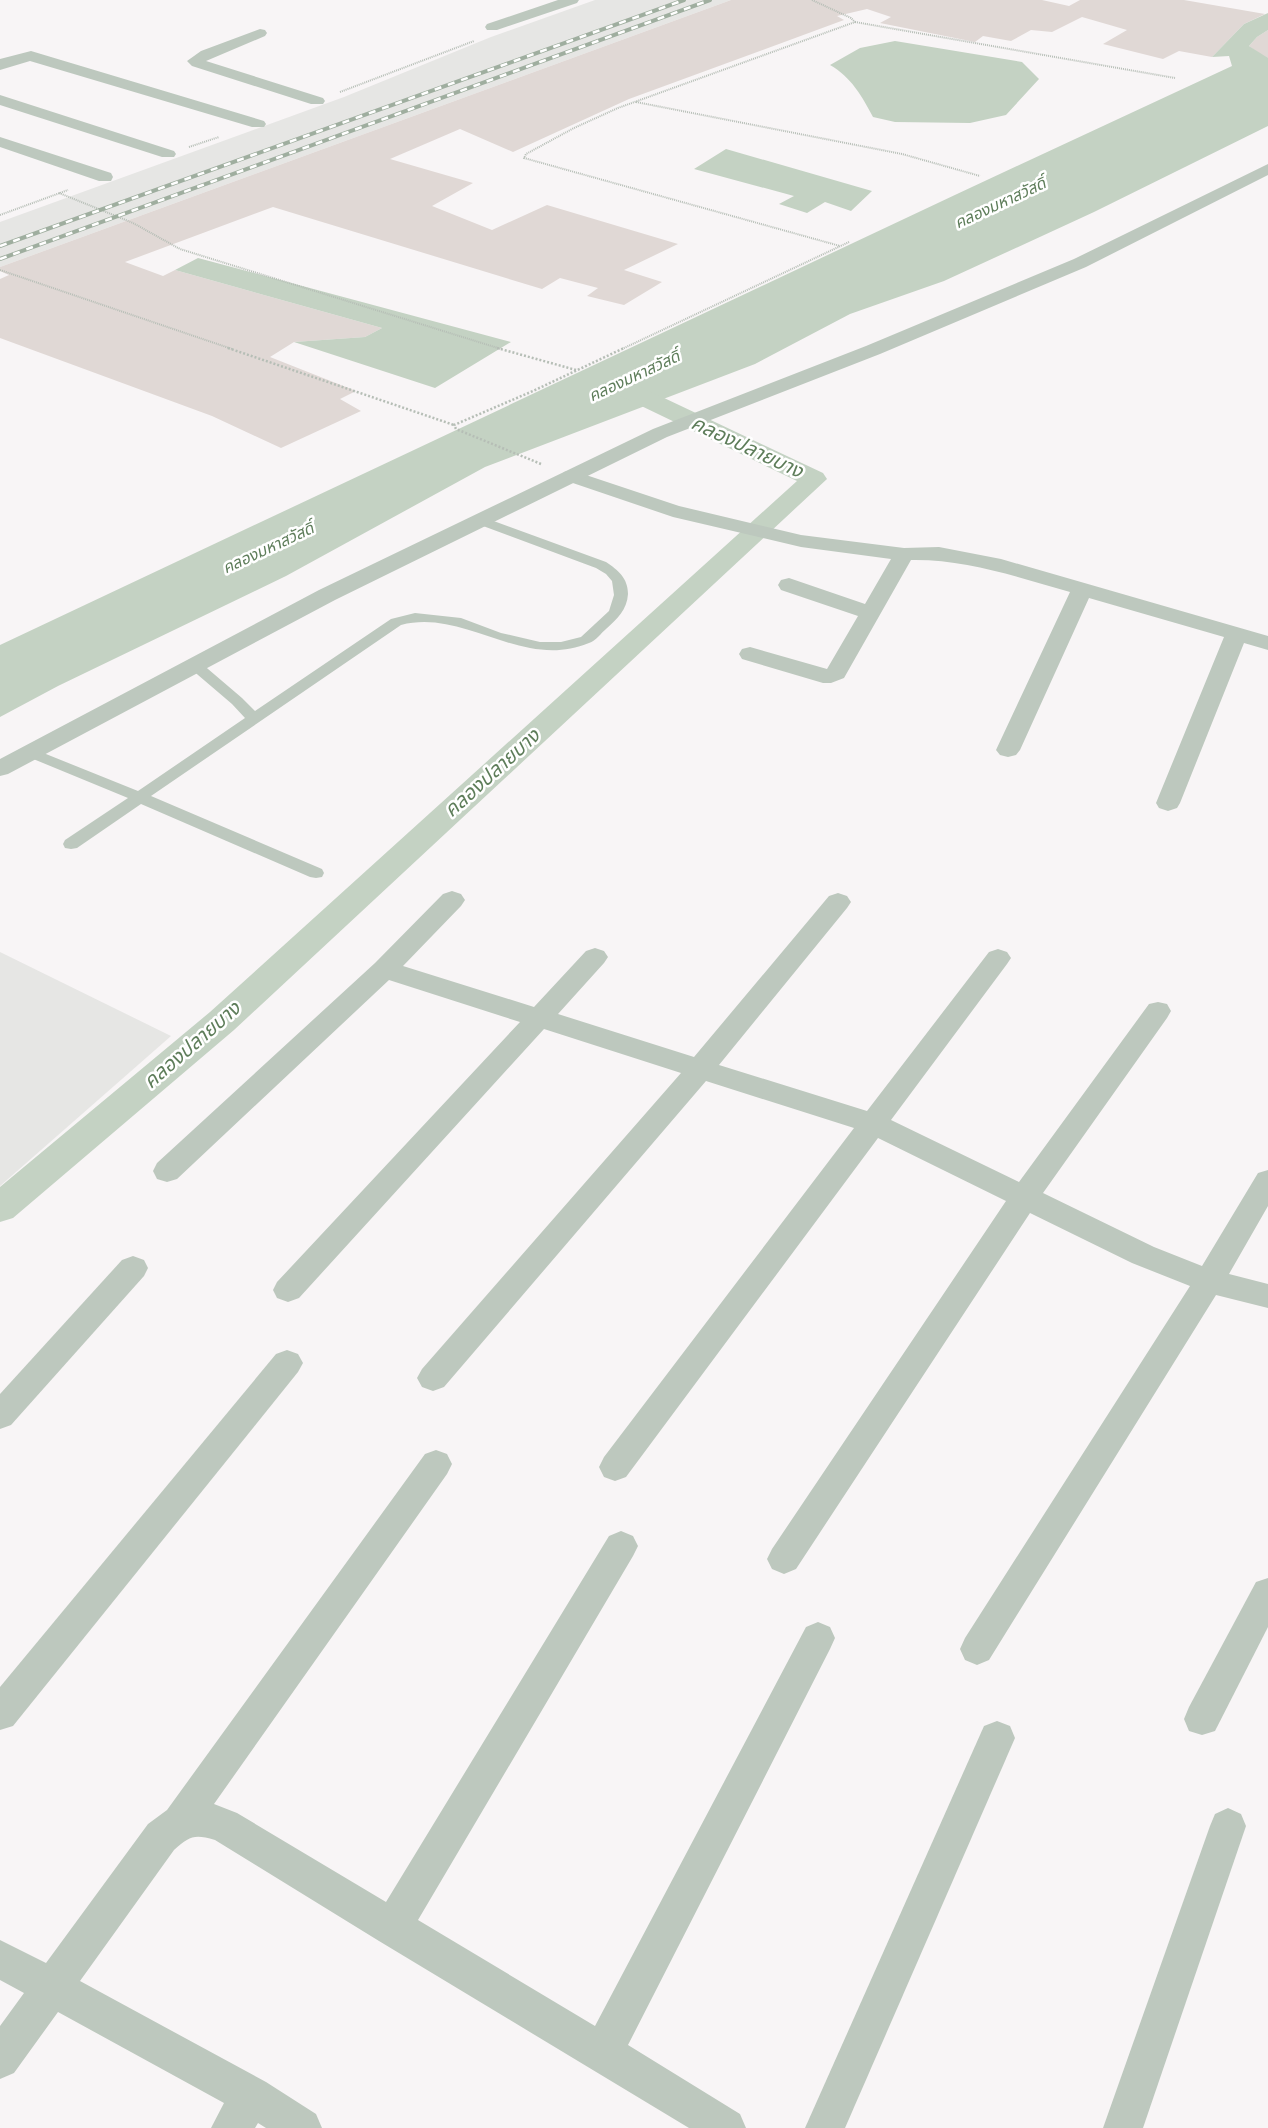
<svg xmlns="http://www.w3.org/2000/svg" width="1268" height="2128" viewBox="0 0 1268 2128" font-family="Karla,'Noto Sans Thai',sans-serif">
<rect width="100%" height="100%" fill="#f8f5f6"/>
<g fill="#e6e6e4">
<polygon points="595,0 731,0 0,267 0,222 344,97 491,37"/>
<polygon points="0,952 171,1036 0,1186"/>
</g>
<g fill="#e0d8d5">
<polygon points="731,0 1042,0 1069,6 1080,0 1184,0 1265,14 1244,24 1212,57 1179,51 1163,59 1103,44 1127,30 1082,17 1052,32 1031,30 1011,41 983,36 975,42 880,23 891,17 867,9 837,16 844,20 629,99 513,152 460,129 390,159 473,183 432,206 492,230 547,205 678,244 624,270 662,282 624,305 587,296 598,288 560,278 542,289 273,207 125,262 163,276 175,270 382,328 365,337 294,342 270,357 356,391 340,399 361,411 281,448 212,416 0,338 0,279 9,275 0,271 0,267"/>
<polygon points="1268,30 1268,58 1267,59 1249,46 1257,37"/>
</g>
<g fill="#c4d2c3">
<polygon points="1268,13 1268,30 1257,37 1249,46 1268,58 1268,126 1094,212 944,281 850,314 755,364 485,467 286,576 58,686 0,717 0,645 957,194 1232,66 1229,56 1212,57 1244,24"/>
<path d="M895,41L1022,62L1039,79L1006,115L970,123L895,122L873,117C862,96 851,77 830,65L860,48Z"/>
<polygon points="726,149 872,191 851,211 825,202 807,213 779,204 794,196 694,169"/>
<polygon points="198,258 511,342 435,388 294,342 365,337 382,328 175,270"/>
</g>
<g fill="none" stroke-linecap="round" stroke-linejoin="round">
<polygon fill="#c4d2c3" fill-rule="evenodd" points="615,377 624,379 823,473 827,479 234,1030 13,1218 0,1222 0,1187 210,1012 797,481 606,389 603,384 606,379"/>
<g stroke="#b6beb6" stroke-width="2" stroke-dasharray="1 1" stroke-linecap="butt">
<polyline points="812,0 851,18 855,22 618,108 574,128 526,154 524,158 840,246"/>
<polyline points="855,22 1175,78"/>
<polyline points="340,92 474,41"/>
<polyline points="636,102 902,154 980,176"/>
<polyline points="189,147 219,137"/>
<polyline points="59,193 133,223 180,249 501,349"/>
<polyline points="0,215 68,190"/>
<polyline points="0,270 232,349"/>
<polyline points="622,349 849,242"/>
</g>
<g stroke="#b6beb6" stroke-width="2.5" stroke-dasharray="2 2" stroke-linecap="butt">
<polyline points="228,348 454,425"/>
<polyline points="497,348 576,370"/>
<polyline points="541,464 456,429 454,425 533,391 624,348"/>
</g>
<path fill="#bdc8be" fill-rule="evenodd" d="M480,516L606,562C618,570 628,578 628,594C627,610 617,619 606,629C601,633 596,641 589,643C522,671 465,608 401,625L151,796L322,869L324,873L322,877L316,878L310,877L141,804L77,848L71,849L65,848L63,844L65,840L128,798L26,756L23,753L26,750H36L138,791L245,718L232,704L191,669L189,666L191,663H201L242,698L255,711L391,619L415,613L461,618L501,633L540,642H561L581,637L609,611L614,595L612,581L606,574L596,568L475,523L473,520Z"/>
<g fill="#bdc8be" fill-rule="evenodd">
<polygon points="558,0 579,0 577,3 497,30 487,30 485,27 487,24"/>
<polygon points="260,29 265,30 267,33 265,36 206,61 323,98 325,101 323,104 311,104 192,66 187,61 201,51"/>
<polygon points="31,51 264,121 266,124 264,127 252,127 30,61 0,70 0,59"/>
<polygon points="0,95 174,151 176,154 174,157 162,157 0,105"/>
<polygon points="0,137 111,173 113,177 111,181 99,181 0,147"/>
<path d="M571,470L679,506L801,535L904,548L939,547L1001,559L1268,636V650L1244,643L1180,803L1177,808L1168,811L1159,808L1156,803L1224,637L1089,598L1020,750L1016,755L1008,757L1000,755L996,750L1070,592C1017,577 966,559 911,560L844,678L831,683H823L742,659L739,654L742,649L750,647L827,669L858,616L781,590L778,585L781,580L789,578L865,604L891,559L801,547L673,517L564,480L561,476L564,472Z"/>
<polygon points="452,891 461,894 465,900 461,906 403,966 534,1007 586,951 595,948 604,951 608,957 604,963 558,1014 694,1057 829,896 838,893 847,896 851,902 847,908 719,1065 867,1111 989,952 998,949 1007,952 1011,958 1007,964 891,1120 1019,1182 1149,1004 1158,1002 1167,1004 1171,1011 1167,1018 1043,1193 1154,1247 1202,1266 1258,1173 1268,1170 1268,1206 1229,1274 1268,1284 1268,1308 1216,1295 989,1660 977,1665 965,1660 960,1649 965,1638 1190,1286 1132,1263 1030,1213 796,1569 784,1574 772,1569 767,1559 772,1549 1006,1201 878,1138 626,1477 615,1481 604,1477 599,1467 604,1457 854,1128 706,1081 444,1387 433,1391 422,1387 417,1378 422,1369 681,1073 544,1029 299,1298 288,1302 277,1298 273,1290 277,1282 520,1022 389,980 177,1179 167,1182 157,1179 153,1171 157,1163 375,963 443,894"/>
<polygon points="133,1256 144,1260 148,1268 144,1276 11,1425 0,1429 0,1394 122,1260"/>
<polygon points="287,1350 298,1354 303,1363 298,1372 13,1726 0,1730 0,1687 276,1354"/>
<path d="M436,1450L447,1454L452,1464L447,1474L214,1804L237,1813L386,1902L609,1536L621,1531L633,1536L638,1546L633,1556L418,1920L595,2026L806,1627L818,1622L830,1627L835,1638L830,1649L628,2045L740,2114L746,2128H689L379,1941L215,1840C194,1834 190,1836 174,1850L80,1981L266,2082L316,2114L322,2128H266L258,2123L255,2128H211L224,2103L58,2012L14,2073L0,2079V2026L24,1993L0,1980V1940L46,1963L148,1824L167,1810L425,1454Z"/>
<polygon points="1268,1578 1268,1627 1215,1731 1202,1735 1189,1731 1184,1719 1189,1707 1256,1582"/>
<polygon points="997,1721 1010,1726 1015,1738 845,2128 805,2128 984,1726"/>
<polygon points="1228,1808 1241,1814 1246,1826 1143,2128 1103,2128 1210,1826 1215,1814"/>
</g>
<polygon fill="#bdc8be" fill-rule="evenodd" points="1268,164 1268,175 1086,267 880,354 667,437 335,600 8,774 0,776 0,759 319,590 653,429 866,346 1074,259"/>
<g stroke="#9fae9f" stroke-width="4">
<g id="rail">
<polyline points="0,246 684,0"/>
<polyline points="0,259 710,0"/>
</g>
</g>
<use href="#rail" stroke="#fff" stroke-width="2.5" stroke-dasharray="7" stroke-linecap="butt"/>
</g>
<g text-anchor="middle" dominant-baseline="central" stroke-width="5" stroke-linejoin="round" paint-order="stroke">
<g font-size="16" font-style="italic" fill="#5e7d5a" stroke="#fff">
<text transform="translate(1000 203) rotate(-25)">คลองมหาสวัสดิ์</text>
<text transform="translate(634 376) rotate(-25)">คลองมหาสวัสดิ์</text>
<text transform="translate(268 548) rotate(-25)">คลองมหาสวัสดิ์</text>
</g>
<g font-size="20" font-style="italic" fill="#5e7d5a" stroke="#fff">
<text transform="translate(747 447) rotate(25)">คลองปลายบาง</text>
<text transform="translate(492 773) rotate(-42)">คลองปลายบาง</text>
<text transform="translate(192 1045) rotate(-41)">คลองปลายบาง</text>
</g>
</g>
</svg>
